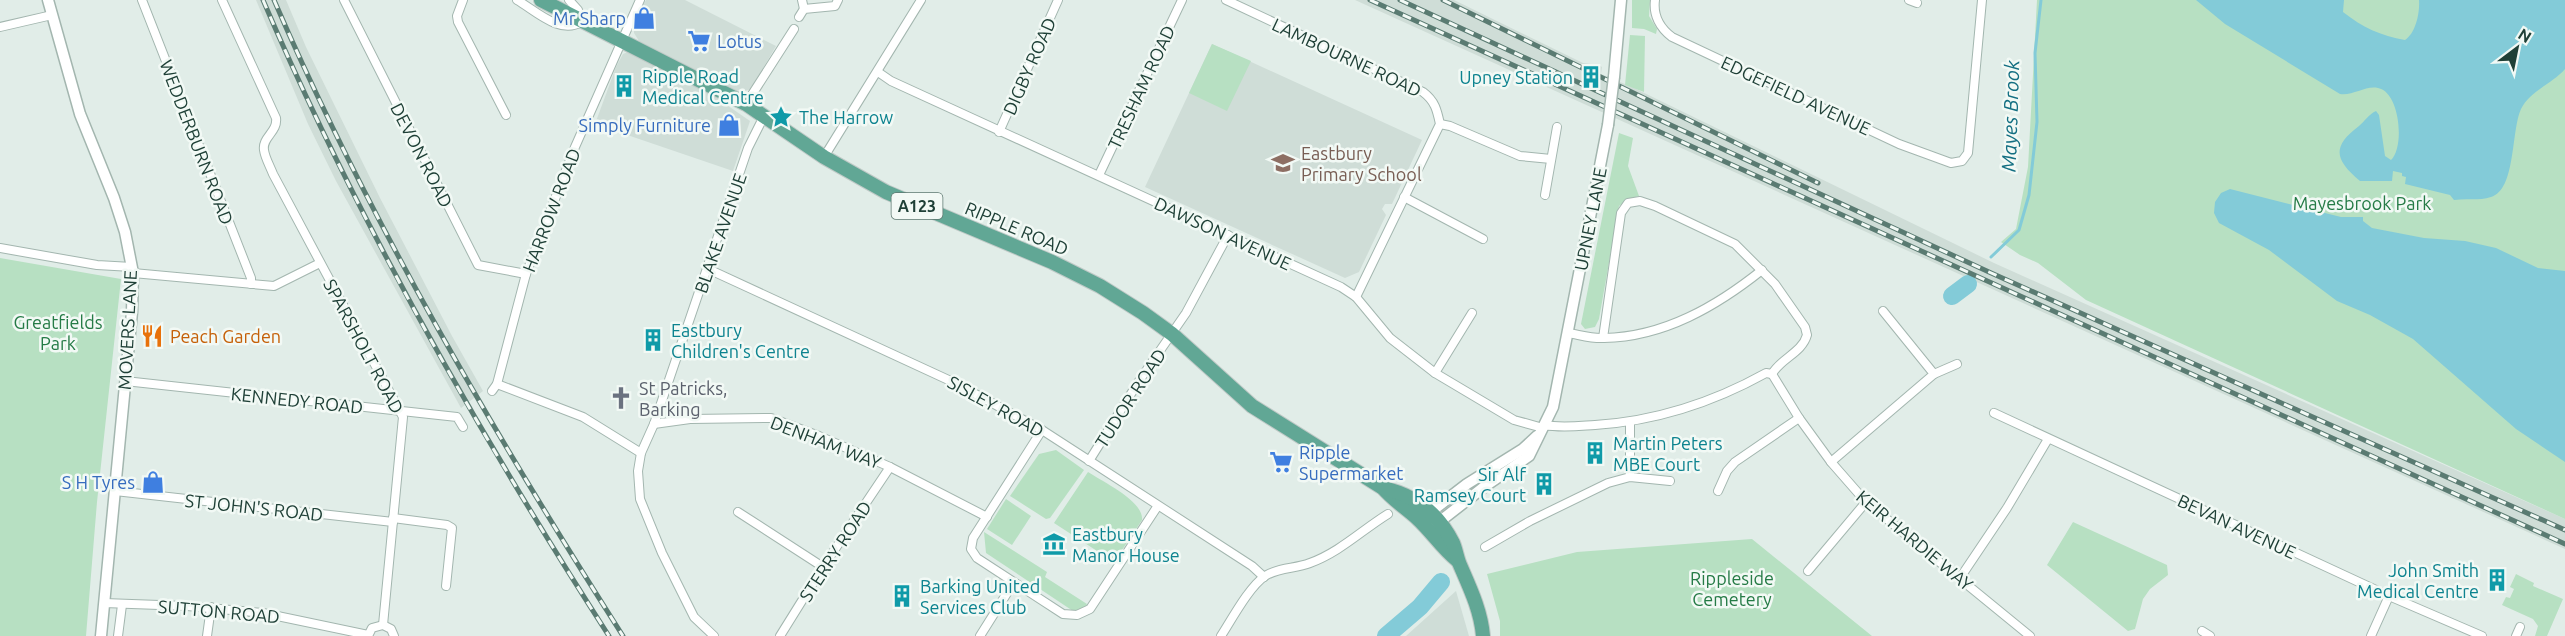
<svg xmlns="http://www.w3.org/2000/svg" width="2565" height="636" viewBox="0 0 2565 636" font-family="Ubuntu,sans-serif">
<rect width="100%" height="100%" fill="#e1ede8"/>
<g fill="#cfddd7">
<polygon points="256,0 286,0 306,47 380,198 452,336 483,391 461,408 336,181 308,124"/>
<polygon points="646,0 685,0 776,46 751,89 745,91 736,90 639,41 634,33 634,23"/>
<polygon points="1355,0 1454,0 1583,63 1599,65 1602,67 1601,74 1632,87 1994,263 2565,519 2565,549"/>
<polygon points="1212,44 1422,140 1392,204 1385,204 1382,209 1386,215 1359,272 1345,278 1145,187"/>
<polygon points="628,52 702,88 750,121 733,171 595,124 616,67 623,54"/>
<polygon points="1456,591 1469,636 1406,636"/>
</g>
<g fill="#b7e0c2">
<polygon points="1632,0 1650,0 1649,16 1657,29 1656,34 1644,29 1632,28"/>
<polygon points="2037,0 2565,0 2565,519 2086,300 2038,263 2020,255 2001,242 2016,229 2028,167"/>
<polygon points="1630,35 1645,36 1644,92 1625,85"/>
<polygon points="1212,44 1251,61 1227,111 1189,93"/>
<polygon points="1619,133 1633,138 1628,166 1639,196 1628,199 1619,206 1599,319 1595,327 1585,329 1581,324"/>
<polygon points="0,258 121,279 97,502 86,636 0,636"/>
<polygon points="1056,450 1084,470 1050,518 1046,519 1010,496 1039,454"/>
<path d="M1088,472C1103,482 1144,501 1142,520L1114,562L1054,523Z"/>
<polygon points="1006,499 1031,516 1012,545 987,529"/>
<polygon points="2073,522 2167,565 2168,575 2150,589 2143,599 2135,629 2128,631 2047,565"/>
<polygon points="984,532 1047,572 1045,577 1087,604 1084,610 1076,613 986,553"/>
<polygon points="1752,539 1872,636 1500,636 1500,621 1487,574 1577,552"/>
<polygon points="2516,574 2534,583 2533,586 2563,599 2547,636 2535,636 2538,626 2533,619 2502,605 2506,597 2510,598 2514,589 2510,587"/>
</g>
<g fill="#83cbd8">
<path d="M2196,0H2344L2343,12C2362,27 2381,36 2405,40C2416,33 2420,12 2419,0H2565V69C2552,84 2530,91 2521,109C2511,131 2516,190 2491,197C2479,201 2466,198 2454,200L2450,195L2405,184L2406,177L2402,176V173L2393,171L2392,181H2360C2335,160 2331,147 2359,126C2365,121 2369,114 2376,111L2379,115L2385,156L2391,160C2405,147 2400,92 2378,88C2366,85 2353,96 2340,94L2225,24Z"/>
<polygon points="2230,189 2341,217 2363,217 2363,221 2372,228 2424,238 2465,241 2496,248 2538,268 2565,271 2565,462 2516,429 2413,339 2370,315 2337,301 2269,250 2219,223 2214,213 2215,202 2221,193"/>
</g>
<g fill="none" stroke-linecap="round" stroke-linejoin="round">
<polyline stroke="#83cbd8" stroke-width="3" points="1991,257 2019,230 2029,195 2037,122 2035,53 2041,0"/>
<g stroke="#83cbd8" stroke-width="18">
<polyline points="1952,296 1968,284"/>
<polyline points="1386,636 1420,607 1441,582"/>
</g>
<g stroke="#a3b6af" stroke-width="10">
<g id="minor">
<polyline points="142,0 251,278 251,284"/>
<path d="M222,0L276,118C278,132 262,137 264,150C265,158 270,166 273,174L403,417L383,625"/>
<polyline points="344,0 478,265 526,274"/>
<polyline points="463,0 457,16 458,22 506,115"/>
<path d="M517,0C536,11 560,35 581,22L578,10L569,0"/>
<polyline points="802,0 804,9"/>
<path d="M1226,0L1423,92C1435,101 1437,110 1440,124L1356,297"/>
<path d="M1655,0C1653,15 1660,28 1672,37L1899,144L1951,163L1962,161L1968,153L1982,0"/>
<polyline points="1909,0 1917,3"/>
<polyline points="799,17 804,9 835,6 838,0"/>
<polyline points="0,27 52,15"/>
<polyline points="878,72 891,81 1341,287 1356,297 1390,338 1435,373 1514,420 1543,428"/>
<polyline points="746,104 794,29"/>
<polyline points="1440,124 1450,126 1520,156 1551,159"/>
<polyline points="999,132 1058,0"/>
<polyline points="824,157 921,0"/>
<polyline points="1099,175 1182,0"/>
<polyline points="1545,195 1557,127"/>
<polyline points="1404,197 1483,239"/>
<polyline points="0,248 97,265 132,267"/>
<polyline points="708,269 955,383 1042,430 1252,566 1264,577"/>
<polyline points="133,273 274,286 320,263"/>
<path d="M1568,333C1580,335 1593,339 1604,338C1664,337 1717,306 1762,270"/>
<path d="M1603,338L1621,213L1628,203L1640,201L1655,206L1735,244L1775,284L1805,327L1807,335C1802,353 1781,358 1772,374"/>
<polyline points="1435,373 1472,313"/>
<polyline points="1772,374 1799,418 1831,462 1866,502 2030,636"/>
<polyline points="1934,374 1957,364"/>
<polyline points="125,381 457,417 463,427"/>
<polyline points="497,384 583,417 641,453"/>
<polyline points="492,391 497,384 526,274 575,147 640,0"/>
<polyline points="1994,413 2389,596 2482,636"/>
<polyline points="1630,423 1630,477"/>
<polyline points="654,424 690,419 771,418 819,436 890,467 987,517"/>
<path d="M1544,425C1561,428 1578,426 1595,425C1657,421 1712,403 1766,373L1772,374"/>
<polyline points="1042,430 973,538 971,549 977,558 1063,614 1077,615 1090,609 1157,507"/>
<polyline points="1089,461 1139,381 1186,313 1228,235"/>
<polyline points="1831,462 1934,374 1883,311"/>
<polyline points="115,491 393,522"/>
<polyline points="1718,491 1727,471 1735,462 1799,418"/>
<polyline points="738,512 823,567"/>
<polyline points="393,518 447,525 452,528 446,586"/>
<polyline points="1485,547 1530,521 1608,483 1630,477 1670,481"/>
<polyline points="1808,571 1866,502"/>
<polyline points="1960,578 2007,508 2048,439"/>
<polyline points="104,603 187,606 263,613 368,635"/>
<polyline points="2202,631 2210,636"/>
<polyline points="118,636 122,605"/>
<polyline points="207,636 211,607"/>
<polyline points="368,636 372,628 383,625 391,629 394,636"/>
<polyline points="714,636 694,617 662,553 640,499 638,471 641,453 654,424 748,148 764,116"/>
<polyline points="780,636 823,567 890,467"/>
<polyline points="980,636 1014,582"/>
<path d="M1221,636C1232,619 1249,587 1265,576C1279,567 1295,569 1310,563C1340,552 1362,530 1388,514"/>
<polyline points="2371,636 2389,596"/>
<polyline points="2516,636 2520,627"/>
</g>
</g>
<g stroke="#a3b6af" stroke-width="13">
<g id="tertiary">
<polyline points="48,0 80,114 114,198 125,232 133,273 132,312 101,636"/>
<polyline points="1614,77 1621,0"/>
<polyline points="1432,511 1467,484 1523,449 1537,436"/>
<polyline points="1439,522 1484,487 1529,456 1553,407 1608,125"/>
</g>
</g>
<g stroke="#c0cac7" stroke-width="16">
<g id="primary">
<path d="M541,0L746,104L824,157L886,192L1052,262L1100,286L1143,313L1172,334L1252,406L1383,488C1393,500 1406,508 1418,519C1432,532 1442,548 1457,560"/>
<path d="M1383,488C1415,495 1438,513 1453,543C1456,550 1457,558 1460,565C1470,588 1481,611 1483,636"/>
</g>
</g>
<use href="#minor" stroke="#fff" stroke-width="8"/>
<use href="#tertiary" stroke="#fff" stroke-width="10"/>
<use href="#primary" stroke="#61a795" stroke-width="14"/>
<g stroke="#5a7b72" stroke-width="5">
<g id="rail">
<path d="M263,0C358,222 479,434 609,636"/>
<path d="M274,0C370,222 493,432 623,636"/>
<polyline points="1370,0 2565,544"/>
<polyline points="1400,0 1989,272 2565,530"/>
<polyline points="1443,0 1818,183"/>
</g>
</g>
<use href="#rail" stroke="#f2f9f5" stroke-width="3" stroke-dasharray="9" stroke-linecap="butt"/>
<g stroke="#a3b6af" stroke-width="13" stroke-linecap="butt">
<polyline id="tertiary-bridge" points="1608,125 1614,77"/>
</g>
<use href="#tertiary-bridge" stroke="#fff" stroke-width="10"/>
</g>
<defs>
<g id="shop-bare" transform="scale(1.8)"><path d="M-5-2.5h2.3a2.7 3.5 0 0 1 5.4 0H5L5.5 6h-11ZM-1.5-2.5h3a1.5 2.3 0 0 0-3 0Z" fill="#3f7fe0" stroke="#f2f9f5" stroke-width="2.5" paint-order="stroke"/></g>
<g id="supermarket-bare" transform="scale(1.8)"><path d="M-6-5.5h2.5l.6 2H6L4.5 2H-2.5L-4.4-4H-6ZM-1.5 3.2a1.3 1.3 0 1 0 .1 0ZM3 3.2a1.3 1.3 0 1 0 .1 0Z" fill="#3f7fe0" stroke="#f2f9f5" stroke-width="2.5" paint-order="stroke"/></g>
<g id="building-bare" transform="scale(1.8)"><path d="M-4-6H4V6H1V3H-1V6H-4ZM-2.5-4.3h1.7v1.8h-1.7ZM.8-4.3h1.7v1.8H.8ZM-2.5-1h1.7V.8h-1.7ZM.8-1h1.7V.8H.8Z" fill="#0f9aa8" stroke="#f2f9f5" stroke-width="2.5" paint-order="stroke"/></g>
<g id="sight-bare" transform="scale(1.8)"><path d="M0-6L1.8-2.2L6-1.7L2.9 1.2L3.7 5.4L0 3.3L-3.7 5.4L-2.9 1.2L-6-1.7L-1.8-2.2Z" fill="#0f9aa8" stroke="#f2f9f5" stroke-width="2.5" paint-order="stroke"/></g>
<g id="school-bare" transform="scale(1.8)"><path d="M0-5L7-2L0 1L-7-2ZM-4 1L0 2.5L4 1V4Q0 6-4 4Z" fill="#8d6e63" stroke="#f2f9f5" stroke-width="2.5" paint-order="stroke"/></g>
<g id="restaurant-bare" transform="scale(1.8)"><path d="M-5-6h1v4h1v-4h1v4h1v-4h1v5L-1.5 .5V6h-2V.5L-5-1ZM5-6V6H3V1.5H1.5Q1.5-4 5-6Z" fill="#e8710a" stroke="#f2f9f5" stroke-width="2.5" paint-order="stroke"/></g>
<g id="church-bare" transform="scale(1.8)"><path d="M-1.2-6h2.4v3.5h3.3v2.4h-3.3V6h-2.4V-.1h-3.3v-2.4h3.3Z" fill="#6b7280" stroke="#f2f9f5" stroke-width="2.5" paint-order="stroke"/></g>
<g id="museum-bare" transform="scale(1.8)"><path d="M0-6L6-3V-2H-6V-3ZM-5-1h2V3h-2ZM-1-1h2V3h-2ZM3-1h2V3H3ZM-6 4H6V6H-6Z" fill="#0f9aa8" stroke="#f2f9f5" stroke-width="2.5" paint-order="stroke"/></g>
</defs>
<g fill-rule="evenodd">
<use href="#shop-bare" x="644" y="18"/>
<use href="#supermarket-bare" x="699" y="41"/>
<use href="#building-bare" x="1591" y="77"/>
<use href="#building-bare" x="624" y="86"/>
<use href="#sight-bare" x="781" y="117"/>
<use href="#shop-bare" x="729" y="125"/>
<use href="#school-bare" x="1283" y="163"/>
<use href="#restaurant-bare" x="152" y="336"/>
<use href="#building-bare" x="653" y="340"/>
<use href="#church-bare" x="621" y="398"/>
<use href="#building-bare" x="1595" y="453"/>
<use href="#supermarket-bare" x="1281" y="462"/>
<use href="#shop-bare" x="153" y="482"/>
<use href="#building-bare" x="1544" y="484"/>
<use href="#museum-bare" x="1054" y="544"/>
<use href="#building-bare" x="2497" y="580"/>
<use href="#building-bare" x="902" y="596"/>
</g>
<g text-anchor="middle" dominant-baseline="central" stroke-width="5" stroke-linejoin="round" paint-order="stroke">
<rect fill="#f2f9f5" stroke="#5e7870" stroke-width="1.5" x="891.5" y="193" width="51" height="26" rx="4.5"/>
<g font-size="16" font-weight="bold" fill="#1f4037">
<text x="917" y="206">A123</text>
</g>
<g font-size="18" fill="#366cbe" stroke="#f2f9f5" text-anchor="end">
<text x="626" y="18">Mr Sharp</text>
<text x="717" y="41" text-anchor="start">Lotus</text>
<text x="711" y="125">Simply Furniture</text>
<text x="1299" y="452" text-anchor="start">Ripple<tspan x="1299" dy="21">Supermarket</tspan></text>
<text x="135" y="482">S H Tyres</text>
</g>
<g font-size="18" fill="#1f4037" stroke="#f2f9f5">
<text transform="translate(1347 57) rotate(25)">LAMBOURNE ROAD</text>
<text transform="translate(1029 66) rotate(-66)">DIGBY ROAD</text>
<text transform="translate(1141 87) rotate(-65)">TRESHAM ROAD</text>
<text transform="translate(1796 95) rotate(25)">EDGEFIELD AVENUE</text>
<text transform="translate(197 142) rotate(69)">WEDDERBURN ROAD</text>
<text transform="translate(422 155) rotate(63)">DEVON ROAD</text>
<text transform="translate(551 210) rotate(-69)">HARROW ROAD</text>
<text transform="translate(1590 219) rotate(-79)">UPNEY LANE</text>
<text transform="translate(1017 228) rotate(23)">RIPPLE ROAD</text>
<text transform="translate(720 233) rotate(-71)">BLAKE AVENUE</text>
<text transform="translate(1223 233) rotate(25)">DAWSON AVENUE</text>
<text transform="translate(127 330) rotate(-87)">MOVERS LANE</text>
<text transform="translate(364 346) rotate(62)">SPARSHOLT ROAD</text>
<text transform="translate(1130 398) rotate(-57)">TUDOR ROAD</text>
<text transform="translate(297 400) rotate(6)">KENNEDY ROAD</text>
<text transform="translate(996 406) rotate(29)">SISLEY ROAD</text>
<text transform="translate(826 442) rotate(21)">DENHAM WAY</text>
<text transform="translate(254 507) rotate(6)">ST JOHN'S ROAD</text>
<text transform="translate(2237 526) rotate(25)">BEVAN AVENUE</text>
<text transform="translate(1915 540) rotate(40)">KEIR HARDIE WAY</text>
<text transform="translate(835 551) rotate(-57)">STERRY ROAD</text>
<text transform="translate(219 611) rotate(5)">SUTTON ROAD</text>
</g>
<g font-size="18" fill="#0d838f" stroke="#f2f9f5" text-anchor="start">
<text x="642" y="76">Ripple Road<tspan x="642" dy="21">Medical Centre</tspan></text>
<text x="1573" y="77" text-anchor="end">Upney Station</text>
<text x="799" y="117">The Harrow</text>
<text x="671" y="330">Eastbury<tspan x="671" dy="21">Children's Centre</tspan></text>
<text x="1613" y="443">Martin Peters<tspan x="1613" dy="21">MBE Court</tspan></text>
<text x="1526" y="474" text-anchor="end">Sir Alf<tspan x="1526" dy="21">Ramsey Court</tspan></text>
<text x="1072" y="534">Eastbury<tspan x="1072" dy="21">Manor House</tspan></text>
<text x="2479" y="570" text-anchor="end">John Smith<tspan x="2479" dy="21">Medical Centre</tspan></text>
<text x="920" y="586">Barking United<tspan x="920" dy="21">Services Club</tspan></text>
</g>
<g font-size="18" fill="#785e54" stroke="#f2f9f5" text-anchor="start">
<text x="1301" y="153">Eastbury<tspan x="1301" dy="21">Primary School</tspan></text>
</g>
<g font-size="18" fill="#257b46" stroke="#f2f9f5">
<text x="2362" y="203">Mayesbrook Park</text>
<text x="58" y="322">Greatfields<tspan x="58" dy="21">Park</tspan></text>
<text x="1732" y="578">Rippleside<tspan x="1732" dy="21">Cemetery</tspan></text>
</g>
<g font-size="18" fill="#c56008" stroke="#f2f9f5" text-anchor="start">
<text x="170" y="336">Peach Garden</text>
</g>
<g font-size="18" fill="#5b616d" stroke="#f2f9f5" text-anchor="start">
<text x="639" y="388">St Patricks,<tspan x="639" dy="21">Barking</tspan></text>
</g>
<g font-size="20" font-style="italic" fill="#136f82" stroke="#f2f9f5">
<text transform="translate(2010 116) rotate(-88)">Mayes Brook</text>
</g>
</g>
<g transform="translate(2517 48) rotate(32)" stroke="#f2f9f5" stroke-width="4.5" paint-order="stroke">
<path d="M0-4.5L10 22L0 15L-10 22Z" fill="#1f4037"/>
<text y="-9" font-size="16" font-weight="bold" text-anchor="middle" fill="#1f4037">N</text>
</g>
</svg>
